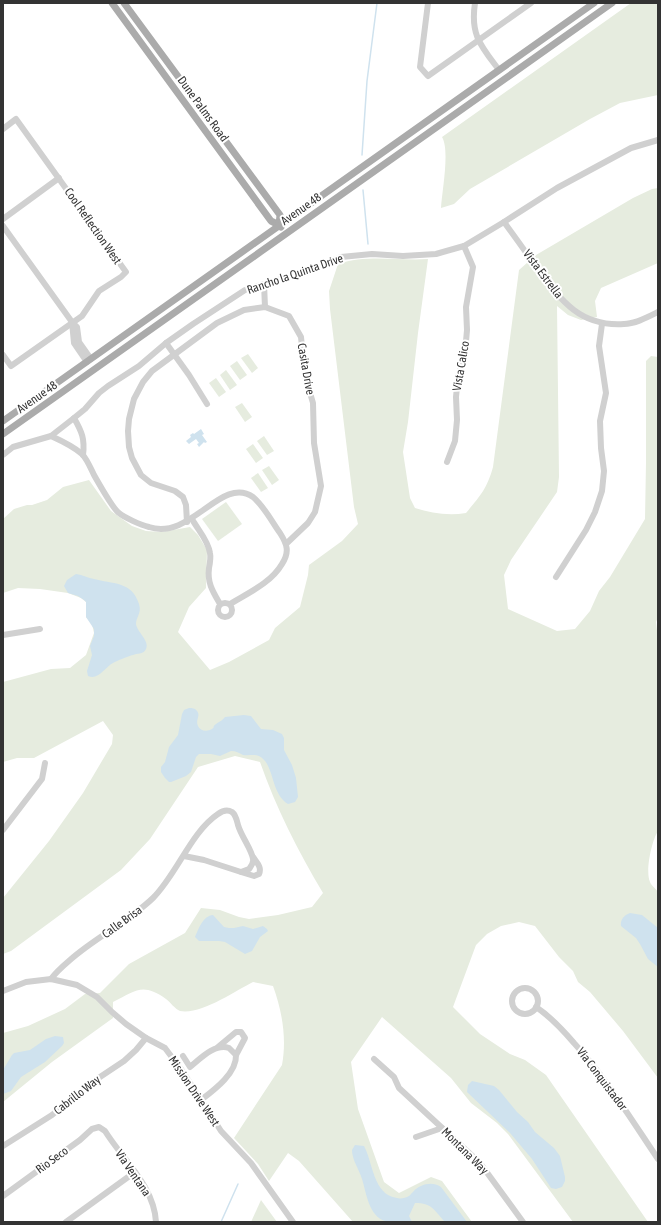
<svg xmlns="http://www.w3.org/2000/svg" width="661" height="1225" viewBox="0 0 661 1225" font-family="'Asap Condensed',sans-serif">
<rect width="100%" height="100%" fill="#fff"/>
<g fill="#e6ecdf">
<path d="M631,3H658V95L620,103L590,119L470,189L454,204L441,208C442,191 450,150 442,137Z"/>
<path d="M658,188V263L601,288L595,301L597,317L581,320L568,315L557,306L559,477L557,492L511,560L504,575L508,609L557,631L575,629L590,611L599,591L610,577L645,519L646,462V361L651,356L658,357V617L656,622L658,639V831C652,840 645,871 650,882C651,885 656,889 658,892V1078L623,1031L590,992L578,982L573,971L559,957L535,926L519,922L501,926L487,934L476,945L453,1007L480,1034L510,1054L525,1060L546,1075L648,1222H573L508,1134L497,1123L471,1103L451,1078L382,1017L351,1062L358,1109L384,1182L399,1193L431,1177L442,1181L472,1222H353L299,1161L288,1153L269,1181L258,1164L234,1138L282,1065C287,1038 282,1011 273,986L253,982C235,991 201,1015 180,1011C175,1009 170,1002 166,999C142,982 136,991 113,1002V1018L52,1062L3,1102V1033L28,1026L65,1009L85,994L100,993L129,964L185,933L201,908L220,910L239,917L249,919L278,915L312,907L323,893C298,851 276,808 260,762L235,756L198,767L150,839L121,870L11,951L3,954V898L49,841L83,793L112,744L113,735L103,721L34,758H17L3,762V682L51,669L70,668L86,655L94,633L92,624L86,617V602L81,598L68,593L40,589L18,588L3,593V519L14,509L27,505H32L47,500L63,487L89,480L111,511L132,526L146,531L162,532L190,527L198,535L207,550L206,588L189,607L178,632L210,670L229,662L269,640L275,628L300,607L308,575L309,565L342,541L358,524L354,507L330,309L329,291L338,264C367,254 398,261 428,259L418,333L408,422L403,452L410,498L415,508C431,513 448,516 466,513C480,496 487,489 493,467L519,270L536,255L633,198L652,189Z"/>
<polygon points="248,354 258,368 252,373 241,358"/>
<polygon points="237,361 247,375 240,380 230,366"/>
<polygon points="226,370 237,385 230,390 220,375"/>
<polygon points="216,378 226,392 219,397 209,383"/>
<polygon points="242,403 252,417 245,422 235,407"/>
<polygon points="264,436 274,451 267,455 257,441"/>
<polygon points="253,444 263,458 256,463 246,449"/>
<polygon points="269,466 279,480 272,485 262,470"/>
<polygon points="258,473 268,488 261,492 251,478"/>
<polygon points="226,502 242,524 218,541 202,519"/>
<polygon points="261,1200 277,1222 251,1222"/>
</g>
<g fill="#cfe2ee">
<polygon points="201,429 204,434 202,435 207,442 205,443 204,442 199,447 197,444 199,443 196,439 189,444 186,441 191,437 190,435 193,433 194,434"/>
<path d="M76,574C83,575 88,578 94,579C112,584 132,581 139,604C142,613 136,617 136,624C137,632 150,641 146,649C143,655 137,653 133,655C128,656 117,661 113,663C105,667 98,681 88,676L87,671L92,655L90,646L94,636V629L86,617V602L84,600L78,596L68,593L64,586L67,580Z"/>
<path d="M189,708C192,708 195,708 197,711C201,716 195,720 198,726C200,731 207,732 212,729C216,726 211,728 216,724C220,721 222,721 225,717L244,715L251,716L261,729L273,730L282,734L284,738V750L292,765L296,778L298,797L295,802L288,804C270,793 275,764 259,756C254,754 249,756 243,755C239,753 236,751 231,751L220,756L211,754H199L196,757L191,772L186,776L171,782H169L165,778L161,772V767L165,762L169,747L178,735L182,714L184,710Z"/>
<path d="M630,913L642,915L658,928V967L648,959L640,944L636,938L621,926C620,920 624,915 630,913Z"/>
<path d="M213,915L224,927L229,928H234L243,926L253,929L263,926L267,929L268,931L260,937L252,951L245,954L225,942L219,941H199L195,937C199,928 203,916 213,915Z"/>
<polygon points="55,1036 63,1037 64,1043 62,1046 45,1062 21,1077 11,1091 3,1094 3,1070 12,1055 14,1053 30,1050 46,1039"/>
<polygon points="472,1081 494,1086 499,1090 517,1112 528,1122 535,1132 554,1148 560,1156 565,1177 565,1181 562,1187 556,1189 551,1188 532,1159 510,1133 467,1092 468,1085"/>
<path d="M355,1145L364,1146C373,1162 373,1195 397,1198C400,1199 406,1198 409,1196C411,1195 411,1193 413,1192C420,1184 432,1181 441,1187L467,1222H445C434,1210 432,1203 415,1203L409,1216L412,1222C404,1222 397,1223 390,1222C369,1220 367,1195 362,1179C359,1169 352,1160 352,1150Z"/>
</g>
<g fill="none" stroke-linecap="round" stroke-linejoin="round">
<g stroke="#cfe2ee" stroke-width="1.5">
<polyline points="362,155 367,81 377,3"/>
<polyline points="363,190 368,244"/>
<polyline points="221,1222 238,1184"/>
</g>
<g stroke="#d0d0d0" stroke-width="6">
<polyline points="428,3 420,67 428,76 531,3"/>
<path d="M475,3C470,35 481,46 499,70"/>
<polyline points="3,129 16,119 126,272 121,277 99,291 82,316 11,366 3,355"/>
<polyline points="3,219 59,178"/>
<path d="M504,222C515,237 526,252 536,267C560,299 579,327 624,324C635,324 648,317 658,312"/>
<polyline points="3,226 72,322 77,327 79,342 91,359"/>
<polyline points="264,284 265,307"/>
<polyline points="72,322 74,343 87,362"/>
<polyline points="166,343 189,375 207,404"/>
<path d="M74,418C82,432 85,439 83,455"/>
<path d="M51,436C62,441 73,446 82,454C87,459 91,469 94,475C98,482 113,509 119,513C125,518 141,525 149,527C191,541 221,475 253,497C264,506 272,522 280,533C287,544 290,552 282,564C271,583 248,593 230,604"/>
<polyline points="3,455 13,447 51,436 74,418 85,409 99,393 108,386 139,366 166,343 193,324 245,290 307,271 341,257 372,254 403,256 436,254 464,246 504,222 557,188 631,148 658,140"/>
<polyline points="447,462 455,441 457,420 456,397 458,377 465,353 467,330 466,307 473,267 464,246"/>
<path d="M192,519C198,530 208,540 210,553C211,558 210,563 209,568C207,583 213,592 220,604"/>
<polyline points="187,522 186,505 183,497 175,491 151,483 141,475 132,458 129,447 128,431 129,419 134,399 143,382 152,371 217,323 244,310 265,307 289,316 301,337 305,376 313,403 314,443 321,486 315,512 308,523 287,543"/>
<polyline points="556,577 586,530 595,512 602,491 604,471 601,448 600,421 606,393 599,346 602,324"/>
<circle cx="225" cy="610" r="7"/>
<polyline points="3,635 40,629"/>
<polyline points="3,830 42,779 45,763"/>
<path d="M241,872L254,876L259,874C262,867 257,863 253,857"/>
<path d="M51,979C56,972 63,966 70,960C96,937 128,922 153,898C177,874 191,832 218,814C222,811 227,809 232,812C236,815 237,821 238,825C241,836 252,850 253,859C254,863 251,866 249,869L241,872L204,860L184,856"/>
<circle cx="525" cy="1001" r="13"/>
<polyline points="3,991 26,982 51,979 77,985 97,997 112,1012 126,1024 146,1038 165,1048 183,1072 221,1131 251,1163 293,1222"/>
<path d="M536,1007C551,1017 562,1029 574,1043C606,1078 631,1119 658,1159"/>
<polyline points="218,1047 236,1032 241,1032 245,1038 236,1055"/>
<path d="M183,1056L190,1067C200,1059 215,1043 229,1048L236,1055C237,1073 214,1090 201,1100"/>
<polyline points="374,1059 394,1077 399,1088 480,1163 523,1222"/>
<polyline points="416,1137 442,1128"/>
<polyline points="3,1146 52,1115 91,1083 124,1061 136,1050 146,1038"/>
<path d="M3,1196L80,1140L92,1129L99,1127L105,1131C123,1160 154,1186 156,1222"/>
<polyline points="66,1222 135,1172"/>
</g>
<g stroke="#ababab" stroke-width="7">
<polyline points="112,3 271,221 279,225 281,227"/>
<polyline points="124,3 280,215 279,225"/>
<polyline points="3,421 594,3"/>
<polyline points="3,434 612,3"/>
</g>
</g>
<g text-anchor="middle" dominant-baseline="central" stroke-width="4" stroke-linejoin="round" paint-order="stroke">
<g font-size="12" fill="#333" stroke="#fff">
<text transform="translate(203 109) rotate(54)">Dune Palms Road</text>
<text transform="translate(301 209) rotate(-35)">Avenue 48</text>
<text transform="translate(93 226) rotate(55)">Cool Reflection West</text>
<text transform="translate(295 274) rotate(-19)">Rancho la Quinta Drive</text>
<text transform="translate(543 274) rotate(53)">Vista Estrella</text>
<text transform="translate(461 366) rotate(-80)">Vista Calico</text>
<text transform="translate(306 369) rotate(80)">Casita Drive</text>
<text transform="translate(37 397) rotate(-35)">Avenue 48</text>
<text transform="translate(122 922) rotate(-36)">Calle Brisa</text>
<text transform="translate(602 1079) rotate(53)">Via Conquistador</text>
<text transform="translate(194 1091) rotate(56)">Mission Drive West</text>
<text transform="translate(77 1095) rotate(-38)">Cabrillo Way</text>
<text transform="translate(465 1151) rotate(45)">Montana Way</text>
<text transform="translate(52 1160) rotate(-36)">Rio Seco</text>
<text transform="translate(133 1173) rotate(56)">Via Ventana</text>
</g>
</g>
<rect width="661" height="1225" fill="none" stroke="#333333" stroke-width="8"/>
</svg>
